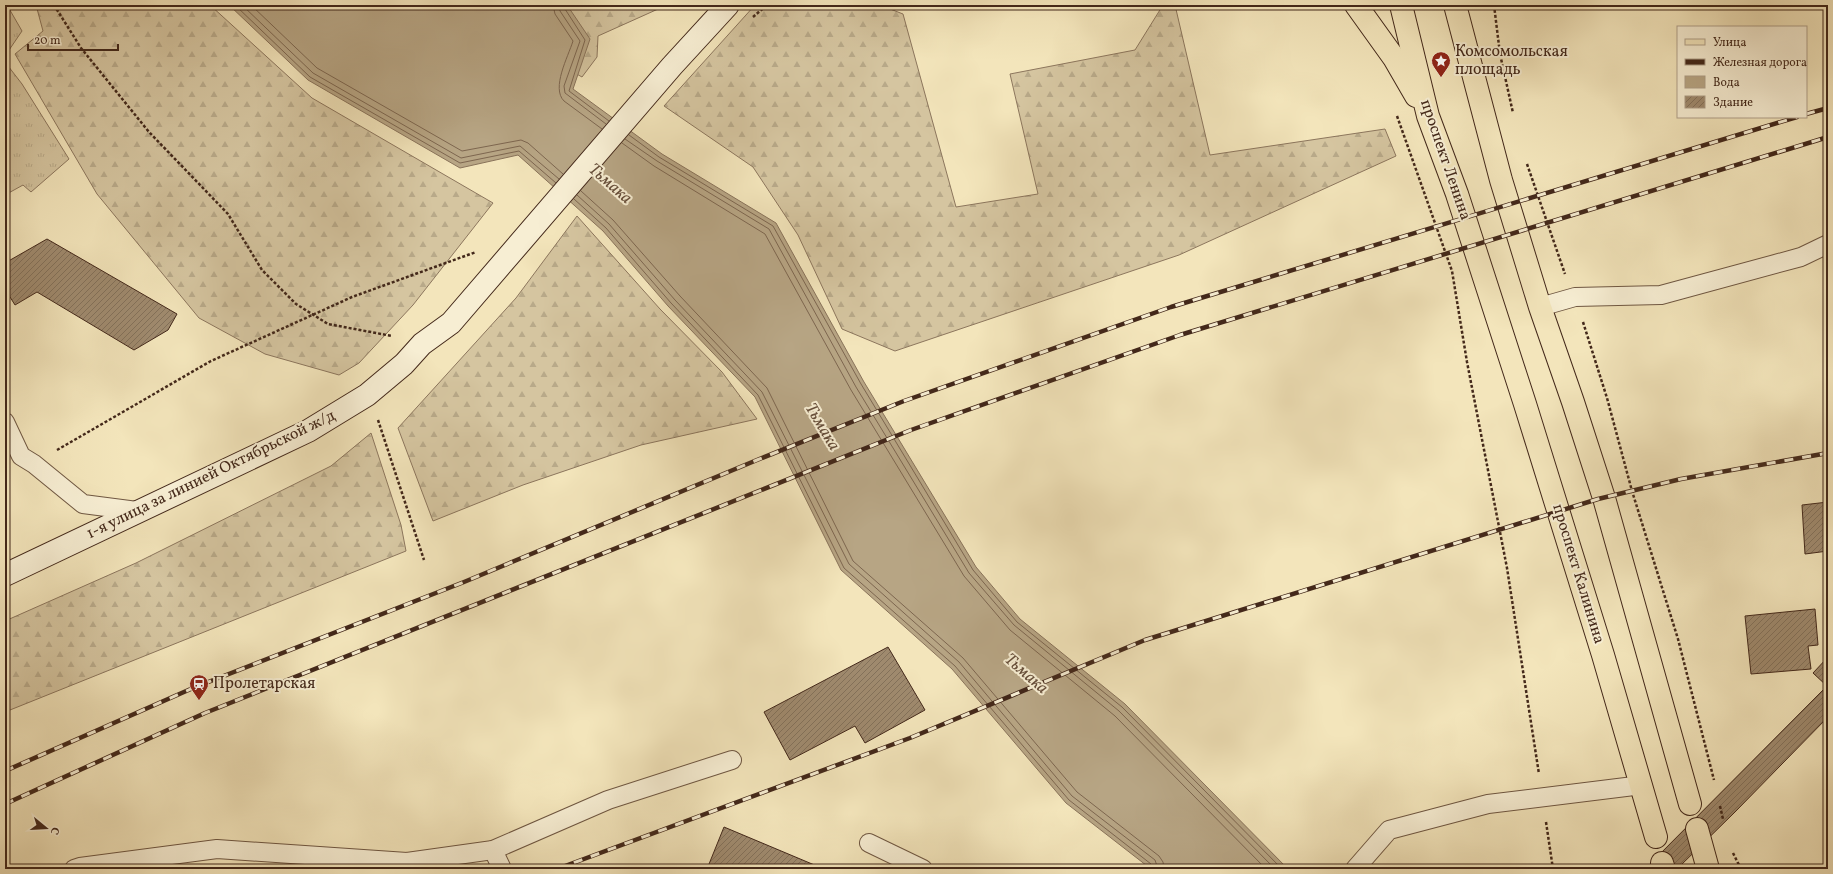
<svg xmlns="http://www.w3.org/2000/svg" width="1833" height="874" viewBox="0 0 1833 874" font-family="Vollkorn,serif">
<defs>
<pattern id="grass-tufts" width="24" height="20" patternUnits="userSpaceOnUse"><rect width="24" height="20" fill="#d5c5a0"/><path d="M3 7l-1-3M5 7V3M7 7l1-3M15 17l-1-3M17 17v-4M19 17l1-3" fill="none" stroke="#b8a989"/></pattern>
<pattern id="forest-firs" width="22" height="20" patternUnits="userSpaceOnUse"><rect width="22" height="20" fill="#d5c5a0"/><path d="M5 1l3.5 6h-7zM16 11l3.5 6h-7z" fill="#b8a989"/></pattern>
<pattern id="building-hatch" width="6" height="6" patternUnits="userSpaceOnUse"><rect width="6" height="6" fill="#9f8a6e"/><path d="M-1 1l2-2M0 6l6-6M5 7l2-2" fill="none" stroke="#83715a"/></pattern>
</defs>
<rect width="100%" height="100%" fill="#f3e5bb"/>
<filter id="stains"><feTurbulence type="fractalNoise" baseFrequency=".005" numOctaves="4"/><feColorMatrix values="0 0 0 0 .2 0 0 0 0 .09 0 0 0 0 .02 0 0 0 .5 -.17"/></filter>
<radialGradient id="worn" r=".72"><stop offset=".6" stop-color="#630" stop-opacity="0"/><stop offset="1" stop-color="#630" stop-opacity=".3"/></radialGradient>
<g fill="url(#grass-tufts)" stroke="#8c765d">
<polygon points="5,5 7,5 22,31 5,56"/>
<polygon points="5,62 22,84 69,159 31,192 23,185 5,195"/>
</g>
<g fill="url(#forest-firs)" stroke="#8c765d">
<polygon points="36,5 210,5 312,98 493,203 413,305 359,363 339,375 265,354 199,318 97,194 15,54 43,31"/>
<polygon points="455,5 667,5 598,36 597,57 582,77"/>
<polygon points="755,5 880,5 903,14 956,207 1038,194 1010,74 1135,50 1163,5 1175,5 1210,155 1385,129 1396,156 1179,255 895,351 842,329 798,235 753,167 664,106"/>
<polygon points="577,216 660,309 722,372 757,419 641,445 523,485 433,521 398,428 516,298"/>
<polygon points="371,433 401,525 406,551 5,712 5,621 136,563 331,466"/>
</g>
<polygon fill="#b7a584" stroke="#89735a" points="229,5 567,5 590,39 573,89 662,154 776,223 864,382 976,567 1020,619 1125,704 1288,869 1151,869 1066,803 952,669 841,570 755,397 668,306 603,231 518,155 460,168 308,80"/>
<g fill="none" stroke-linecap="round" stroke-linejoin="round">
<g stroke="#7d664f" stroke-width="1">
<polyline points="235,5 310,77 460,163 519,151 556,183"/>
<polyline points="242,5 313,73 461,158 520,146 559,179"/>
<polyline points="251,5 317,68 462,151 521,140 528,143 563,174"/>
<path d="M553,5L555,14L573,41C568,57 551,88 564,101L602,129"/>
<polyline points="559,5 560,11 580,41 564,86 565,93 606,124"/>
<polyline points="564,5 565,9 585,40 569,91 609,121"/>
<polyline points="629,135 659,157 773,226 861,384 973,570 1017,622 1122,707 1282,869"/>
<polyline points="625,139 657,161 769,229 856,387 969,573 1014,625 1119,711 1275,869"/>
<polyline points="622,143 654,166 765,234 851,390 964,576 1010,630 1115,716 1266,869"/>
<polyline points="581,191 613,220 680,296 767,388 853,561 963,658 1077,792 1159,856 1163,862 1164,869"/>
<polyline points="577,195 609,224 675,300 762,392 849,564 959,662 1072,796 1155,860 1158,869"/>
<polyline points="574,199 606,228 671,303 758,395 844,568 955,666 1069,800 1151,864 1153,869"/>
</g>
</g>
<g fill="url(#building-hatch)" stroke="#43281a">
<polygon points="47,239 177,314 168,330 134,350 37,292 15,305 5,289 5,263"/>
<polygon points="1828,502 1828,551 1805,554 1802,505"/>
<polygon points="1815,609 1818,645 1808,646 1811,669 1751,674 1745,616"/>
<polygon points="888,647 925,710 865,743 855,726 790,760 764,712"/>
<polygon points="1828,657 1828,687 1813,673"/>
<polygon points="1828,685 1828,717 1735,812 1677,869 1645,869"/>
<polygon points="724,827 824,869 707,869"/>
</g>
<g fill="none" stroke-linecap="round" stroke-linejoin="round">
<g stroke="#6f5742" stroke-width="20">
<g id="lane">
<polyline points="1540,307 1575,297 1661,295 1801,257 1828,244"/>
<polyline points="5,422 21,456 34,464 83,504 137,511"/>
<polyline points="869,843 923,869"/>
<polyline points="493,850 502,869"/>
<polyline points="74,869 80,867 217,849 407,862 493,850 608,800 732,760"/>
<polyline points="1355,869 1389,830 1488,804 1642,785"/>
</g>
</g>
<g stroke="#43281a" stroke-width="24">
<polyline id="secondary" points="5,575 308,431 367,395 404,364 422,344 451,323 672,66 728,5"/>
</g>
<g stroke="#43281a" stroke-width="24">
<g id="primary">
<polyline points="1356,5 1394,58 1416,96"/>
<polyline points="1401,5 1428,116 1457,194 1525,404 1603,655 1656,837"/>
<polyline points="1455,5 1501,180 1540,307 1573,402 1604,498 1690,804"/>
<polyline points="1697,829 1708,869"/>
<polyline points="1662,863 1664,869"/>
</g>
</g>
<g stroke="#43281a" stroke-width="2.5" stroke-dasharray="3 2" stroke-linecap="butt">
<polyline points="54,5 81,48 149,132 228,214 262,270 296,304 328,324 392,336"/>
<polyline points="1494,5 1500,54 1513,113"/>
<polyline points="753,17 767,5"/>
<polyline points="1397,116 1452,271 1467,362 1507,568 1539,774"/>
<polyline points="1527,164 1565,274"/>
<polyline points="1583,322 1607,398 1632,491 1678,639 1714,780"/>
<polyline points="378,420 424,560"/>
<polyline points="57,450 211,361 352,297 476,252"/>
<polyline points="1720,806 1723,819"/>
<polyline points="1546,822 1553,869"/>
<polyline points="1733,853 1741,869"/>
</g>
<use href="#lane" stroke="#f7eed3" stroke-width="18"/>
<use href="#secondary" stroke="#f7eed3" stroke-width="22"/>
<use href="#primary" stroke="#f3e5bb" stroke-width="22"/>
<g stroke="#43281a" stroke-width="4.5">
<g id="rail">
<polyline points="1806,114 1828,108"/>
<polyline points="5,771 193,688 464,582 757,460 904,401 1171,307 1797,117"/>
<polyline points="5,804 205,713 911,430 1180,335 1828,137"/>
<polyline points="557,869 910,738 1145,640 1598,499 1681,479 1828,453"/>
</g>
</g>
<use href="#rail" stroke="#f7eed3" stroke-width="3" stroke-dasharray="9" stroke-linecap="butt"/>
</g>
<defs>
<g id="sight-pin" transform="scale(1)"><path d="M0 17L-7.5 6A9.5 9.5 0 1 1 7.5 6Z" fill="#8f2418" stroke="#f7eed3"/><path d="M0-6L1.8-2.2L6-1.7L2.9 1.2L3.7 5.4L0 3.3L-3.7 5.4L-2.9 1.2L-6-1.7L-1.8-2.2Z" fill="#fff"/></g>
<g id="station-pin" transform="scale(1)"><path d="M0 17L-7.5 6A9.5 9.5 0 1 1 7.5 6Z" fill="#8f2418" stroke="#f7eed3"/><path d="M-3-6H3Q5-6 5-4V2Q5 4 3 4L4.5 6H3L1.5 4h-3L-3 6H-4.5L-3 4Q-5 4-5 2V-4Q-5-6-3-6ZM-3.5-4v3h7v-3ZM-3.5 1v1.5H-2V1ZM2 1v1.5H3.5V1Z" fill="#fff"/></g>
</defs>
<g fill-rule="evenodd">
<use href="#sight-pin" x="1441" y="61"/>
<use href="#station-pin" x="199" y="684"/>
</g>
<g text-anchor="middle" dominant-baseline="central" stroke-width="4" stroke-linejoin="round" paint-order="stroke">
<g font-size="16" fill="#43281a" stroke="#f7eed3" text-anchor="start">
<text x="1455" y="52">Комсомольская<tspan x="1455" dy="18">площадь</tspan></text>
<text x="213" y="684">Пролетарская</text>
</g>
<g font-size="16" fill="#43281a" stroke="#f7eed3">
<text transform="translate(1445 160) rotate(71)">проспект Ленина</text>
<text transform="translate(211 475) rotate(-26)">1-я улица за линией Октябрьской ж/д</text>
<text transform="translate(1578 574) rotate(73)">проспект Калинина</text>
</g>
<g font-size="17" font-style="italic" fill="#664e3a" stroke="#f7eed3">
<text transform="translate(610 184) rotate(41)">Тьмака</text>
<text transform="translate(822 427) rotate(59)">Тьмака</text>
<text transform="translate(1026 674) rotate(41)">Тьмака</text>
</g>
</g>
<rect width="1833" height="874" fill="none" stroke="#f3e5bb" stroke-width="20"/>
<rect x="6" y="6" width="1821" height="862" fill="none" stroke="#43281a" stroke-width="2"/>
<rect x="10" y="10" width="1813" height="854" fill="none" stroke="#43281a"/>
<rect x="1677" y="26" width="130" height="92" fill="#f7eed3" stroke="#af9f89"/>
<rect x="1685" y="39" width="20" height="6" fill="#f3e5bb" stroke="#af9f89"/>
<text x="1713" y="46" font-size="12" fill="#43281a">Улица</text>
<rect x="1685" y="59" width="20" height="6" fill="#43281a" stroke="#af9f89"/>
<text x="1713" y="66" font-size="12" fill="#43281a">Железная дорога</text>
<rect x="1685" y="76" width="20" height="12" fill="#b7a584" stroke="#af9f89"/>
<text x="1713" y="86" font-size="12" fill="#43281a">Вода</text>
<rect x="1685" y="96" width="20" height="12" fill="url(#building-hatch)" stroke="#af9f89"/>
<text x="1713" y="106" font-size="12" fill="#43281a">Здание</text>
<g transform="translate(46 828) rotate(108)" stroke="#f7eed3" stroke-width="3" paint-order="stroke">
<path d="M0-3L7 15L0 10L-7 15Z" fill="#43281a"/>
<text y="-6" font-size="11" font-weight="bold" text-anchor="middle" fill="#43281a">С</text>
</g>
<path d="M28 44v6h90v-6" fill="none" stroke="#43281a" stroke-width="2"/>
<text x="34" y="44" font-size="12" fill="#43281a" stroke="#f7eed3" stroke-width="3" paint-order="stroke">20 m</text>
<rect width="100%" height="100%" filter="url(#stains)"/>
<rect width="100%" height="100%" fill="url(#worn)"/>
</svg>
